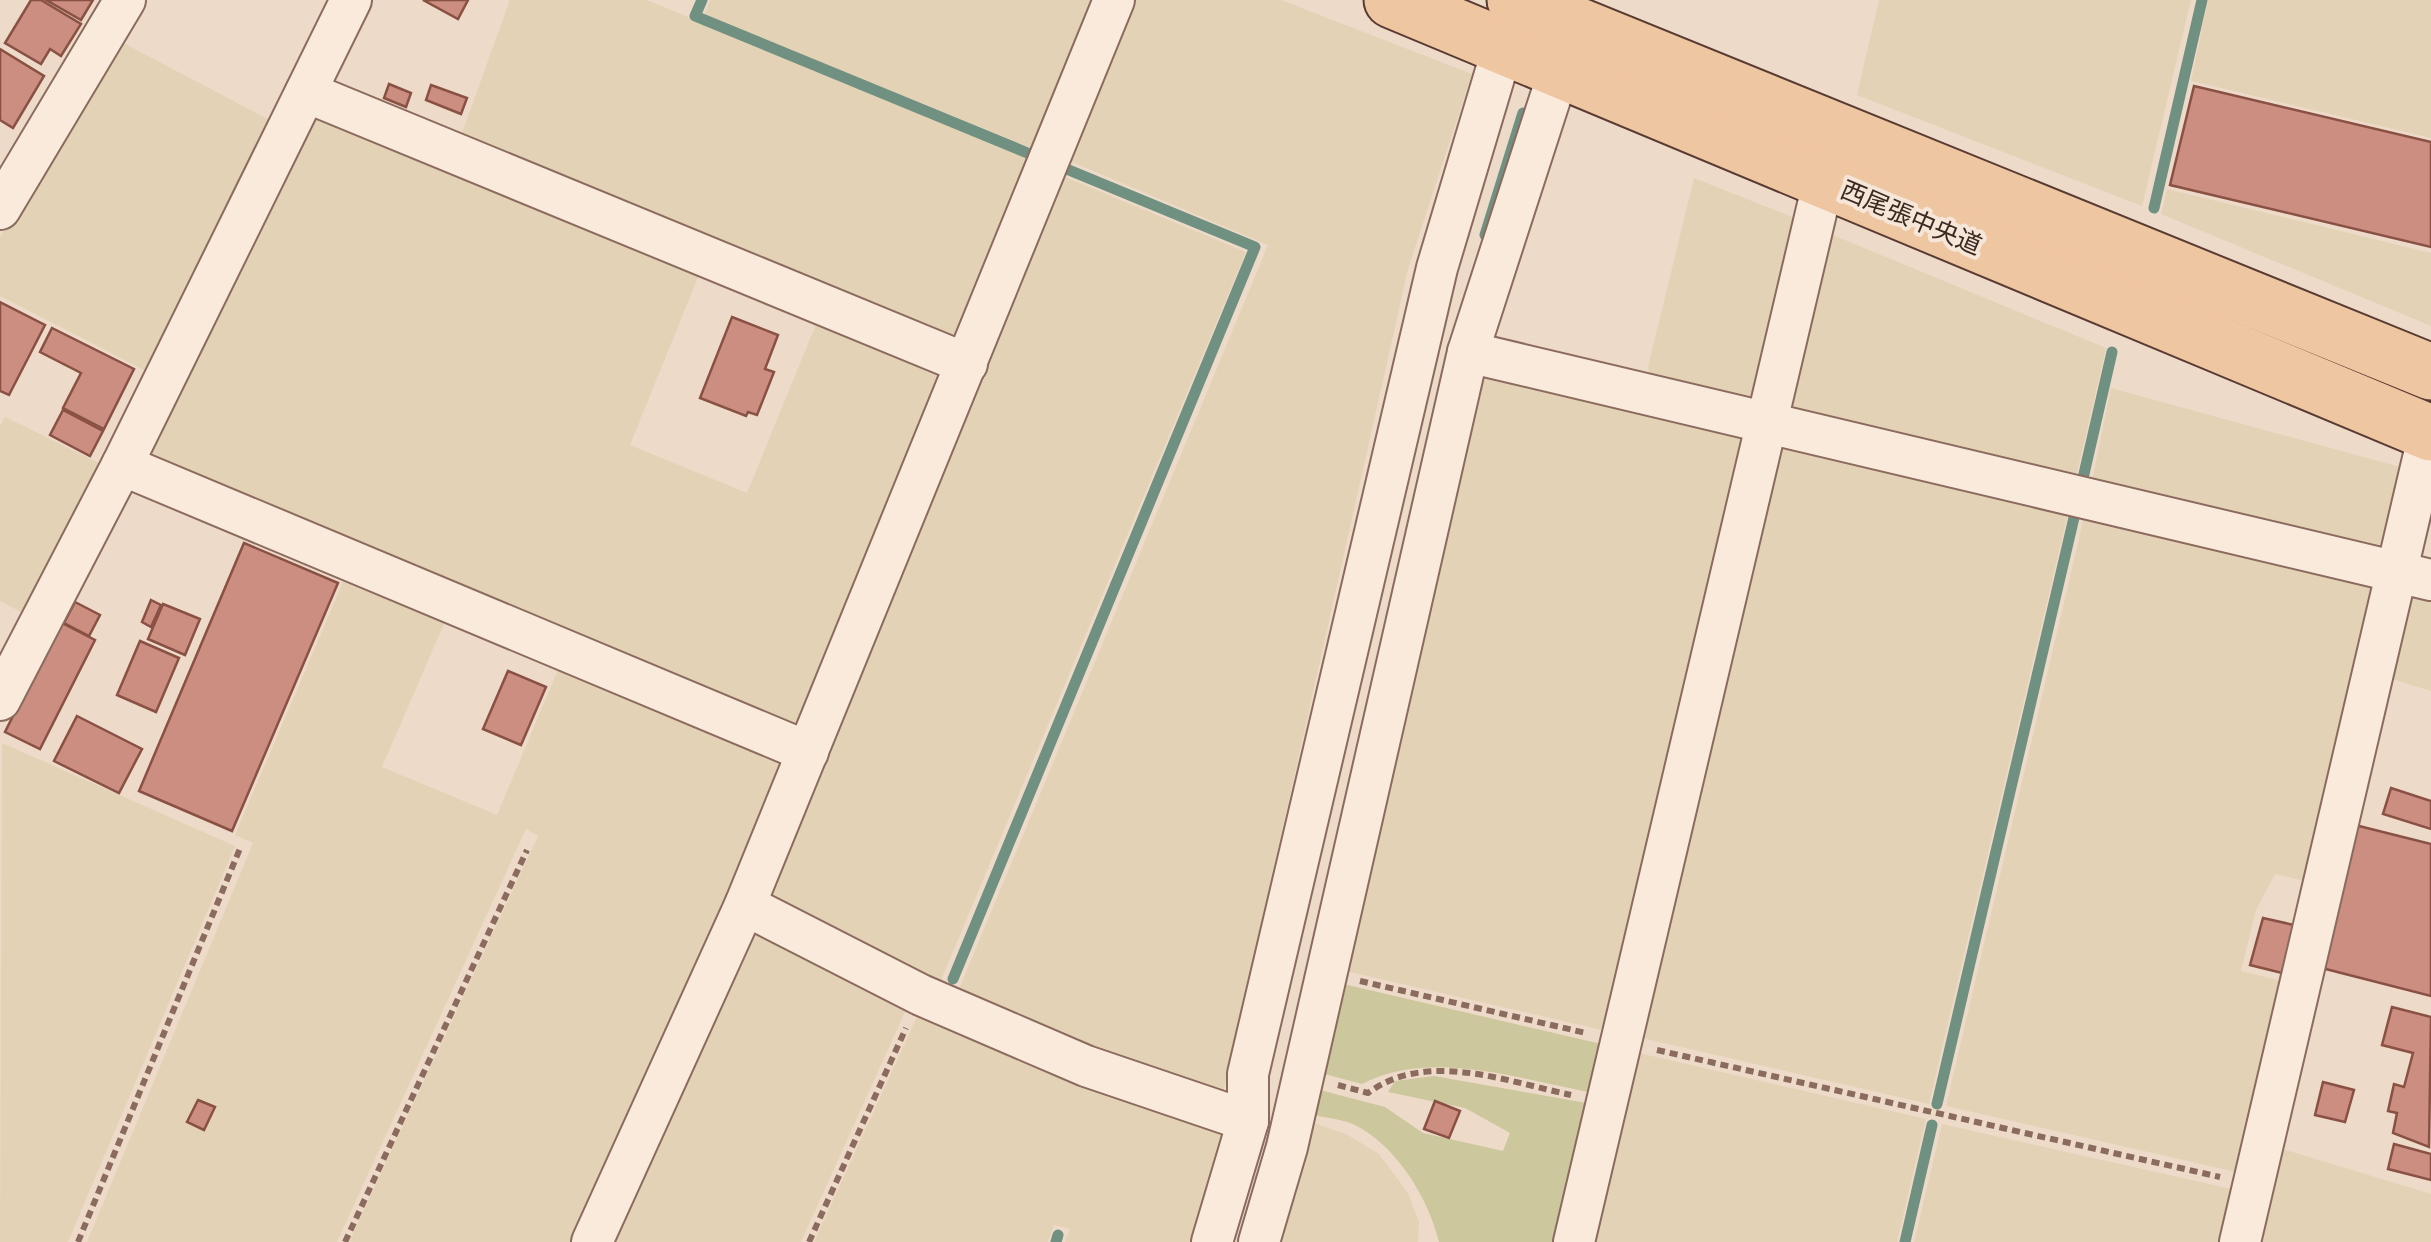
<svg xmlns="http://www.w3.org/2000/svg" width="2431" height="1242" viewBox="0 0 2431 1242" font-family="Literata,'Noto Sans JP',serif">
<rect width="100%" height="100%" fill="#eedac9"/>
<g fill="#e4d2b6">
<polygon points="510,0 647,0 1042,164 953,345 458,144"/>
<polygon points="710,0 1106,0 1046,154 704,15"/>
<polygon points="1133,0 1281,0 1472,74 1408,269 1222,1098 957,994 1268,245 1065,159"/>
<polygon points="1879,0 2191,0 2142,206 1857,95"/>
<polygon points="2208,0 2431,0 2431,138 2191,81"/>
<polygon points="116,39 273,122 148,372 0,296 0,237"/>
<polygon points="307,113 703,265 630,445 747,493 819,317 942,366 947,380 796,728 144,456"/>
<polygon points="1058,174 1246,252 939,985 770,898 767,878"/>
<polygon points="1694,178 1807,223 1763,408 1655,389 1648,367"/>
<polygon points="2167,189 2431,253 2431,326 2161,214"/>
<polygon points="1823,231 2106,348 2074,486 1783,418"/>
<polygon points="1492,369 1754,427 1615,1033 1341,970 1477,377"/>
<polygon points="2111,388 2411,470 2390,560 2090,490"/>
<polygon points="5,417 103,465 25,614 0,601 0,426"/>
<polygon points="1771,443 2068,513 1929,1104 1629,1035"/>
<polygon points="2084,517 2386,588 2317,884 2275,874 2256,910 2241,971 2294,984 2249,1175 1946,1106"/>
<polygon points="346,575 447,617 382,767 497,815 563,658 790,765 579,1242 349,1242 538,836 526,829 337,1242 87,1242 253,843 235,835"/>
<polygon points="2403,589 2431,598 2431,691 2382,676"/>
<polygon points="2,743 235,846 68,1242 0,1242"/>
<polygon points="746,921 909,1003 801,1242 601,1242"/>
<polygon points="920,1010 1226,1132 1195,1242 1065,1242 1070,1229 1054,1225 1048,1242 814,1242"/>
<polygon points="1626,1050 1926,1119 1897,1242 1582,1242"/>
<polygon points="1305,1120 1346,1134 1379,1154 1408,1193 1419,1222 1418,1242 1270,1242"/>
<polygon points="1942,1124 2245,1192 2232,1242 1914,1242"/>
<polygon points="2276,1147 2431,1194 2431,1242 2252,1242"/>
</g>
<g fill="#ccc79c">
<path d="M1339,983L1610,1046L1599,1094C1524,1081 1433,1047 1362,1084L1317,1072Z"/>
<path d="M1434,1076L1598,1105L1566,1242H1439C1428,1197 1396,1145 1353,1124C1341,1119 1326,1118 1314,1115L1316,1089L1385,1107L1423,1133L1503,1151L1510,1133L1465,1108L1388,1092L1395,1081Z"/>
</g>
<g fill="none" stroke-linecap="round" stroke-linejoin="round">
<g stroke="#709181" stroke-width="11">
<polyline points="702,0 695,16 1030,154"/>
<polyline points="2154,208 2202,0"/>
<polyline points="1485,235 1523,113"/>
<polyline points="2081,487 2112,352"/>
<polyline points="953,979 1255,247 1064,168"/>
<polyline points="1937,1104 2076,509"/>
<polyline points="1056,1242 1058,1235"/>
<polyline points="1905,1242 1932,1125"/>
</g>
</g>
<g fill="#cb8e80" stroke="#895044" stroke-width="2.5">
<polygon points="31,0 41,0 81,24 61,56 50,49 41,64 5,43"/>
<polygon points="46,0 93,0 81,20"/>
<polygon points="423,0 468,0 458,19"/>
<polygon points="0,49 44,76 13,128 0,120"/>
<polygon points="389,84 411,93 406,107 384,98"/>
<polygon points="431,85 467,98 461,114 426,100"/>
<polygon points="2194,86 2431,142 2431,247 2170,185"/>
<polygon points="0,302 45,325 9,395 0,391"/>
<polygon points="732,317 778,335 765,369 774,372 757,415 748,412 746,416 700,398"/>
<polygon points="52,328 134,369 104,429 63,408 81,373 40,352"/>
<polygon points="63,410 103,431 90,456 50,435"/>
<polygon points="244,543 338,583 232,831 139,791"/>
<polygon points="151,600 161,605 151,627 142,622"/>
<polygon points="75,602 100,615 89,636 64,623"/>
<polygon points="163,604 200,619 185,655 148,639"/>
<polygon points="60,622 95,640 40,749 5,732"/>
<polygon points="140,641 179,658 156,712 117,695"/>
<polygon points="508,671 546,687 521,745 483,729"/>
<polygon points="77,716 142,749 119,793 54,761"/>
<polygon points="2391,788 2431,801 2431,829 2383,814"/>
<polygon points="2355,825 2431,844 2431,996 2318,967"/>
<polygon points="2263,918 2294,925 2282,973 2250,965"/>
<polygon points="2392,1007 2431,1017 2429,1147 2393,1133 2397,1113 2388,1111 2394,1084 2404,1087 2413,1053 2382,1045"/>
<polygon points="2323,1082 2354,1090 2345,1122 2315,1115"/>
<polygon points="198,1100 215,1107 204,1130 187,1122"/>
<polygon points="1435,1101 1460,1111 1449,1138 1424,1129"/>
<polygon points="2394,1144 2431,1154 2431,1180 2388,1169"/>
</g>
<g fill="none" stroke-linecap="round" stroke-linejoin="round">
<g stroke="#8a6b5e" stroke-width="44">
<g id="street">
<polyline points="306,92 967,364"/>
<polyline points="0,209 125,0"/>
<polyline points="1468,352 2431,580"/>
<polyline points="122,465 808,752"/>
<polyline points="0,700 122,465 351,0"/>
<polyline points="745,905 921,995 1086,1066 1248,1121"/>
<polyline points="592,1242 745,905 1114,0"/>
<polyline points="1212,1242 1248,1121 1248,1074 1437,268 1510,24"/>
<polyline points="1259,1242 1287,1147 1468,352 1560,68"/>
<polyline points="1574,1242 1824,179"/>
<polyline points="2240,1242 2429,433"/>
</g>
</g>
<g stroke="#583b31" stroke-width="59">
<g id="primary">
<polyline points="1392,0 2431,433"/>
<polyline points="1515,0 2431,372"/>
</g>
</g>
<g stroke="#8a6b5e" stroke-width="6" stroke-dasharray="8 5" stroke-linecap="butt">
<polyline points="1360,981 1586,1033"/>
<polyline points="1657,1050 2220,1177"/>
<path d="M1338,1085L1368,1093C1426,1050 1505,1081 1571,1095"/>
<polyline points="78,1242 241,846"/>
<polyline points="345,1242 527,850"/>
<polyline points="809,1242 906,1028"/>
</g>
<use href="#street" stroke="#f9eadc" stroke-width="40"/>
<use href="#primary" stroke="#efc6a2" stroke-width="55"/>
</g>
<g text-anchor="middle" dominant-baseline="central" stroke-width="8" stroke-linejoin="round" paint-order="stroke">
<g font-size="25" fill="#3b2821" stroke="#f5e6d8">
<text transform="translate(1912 216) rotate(23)">西尾張中央道</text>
</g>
</g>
</svg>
